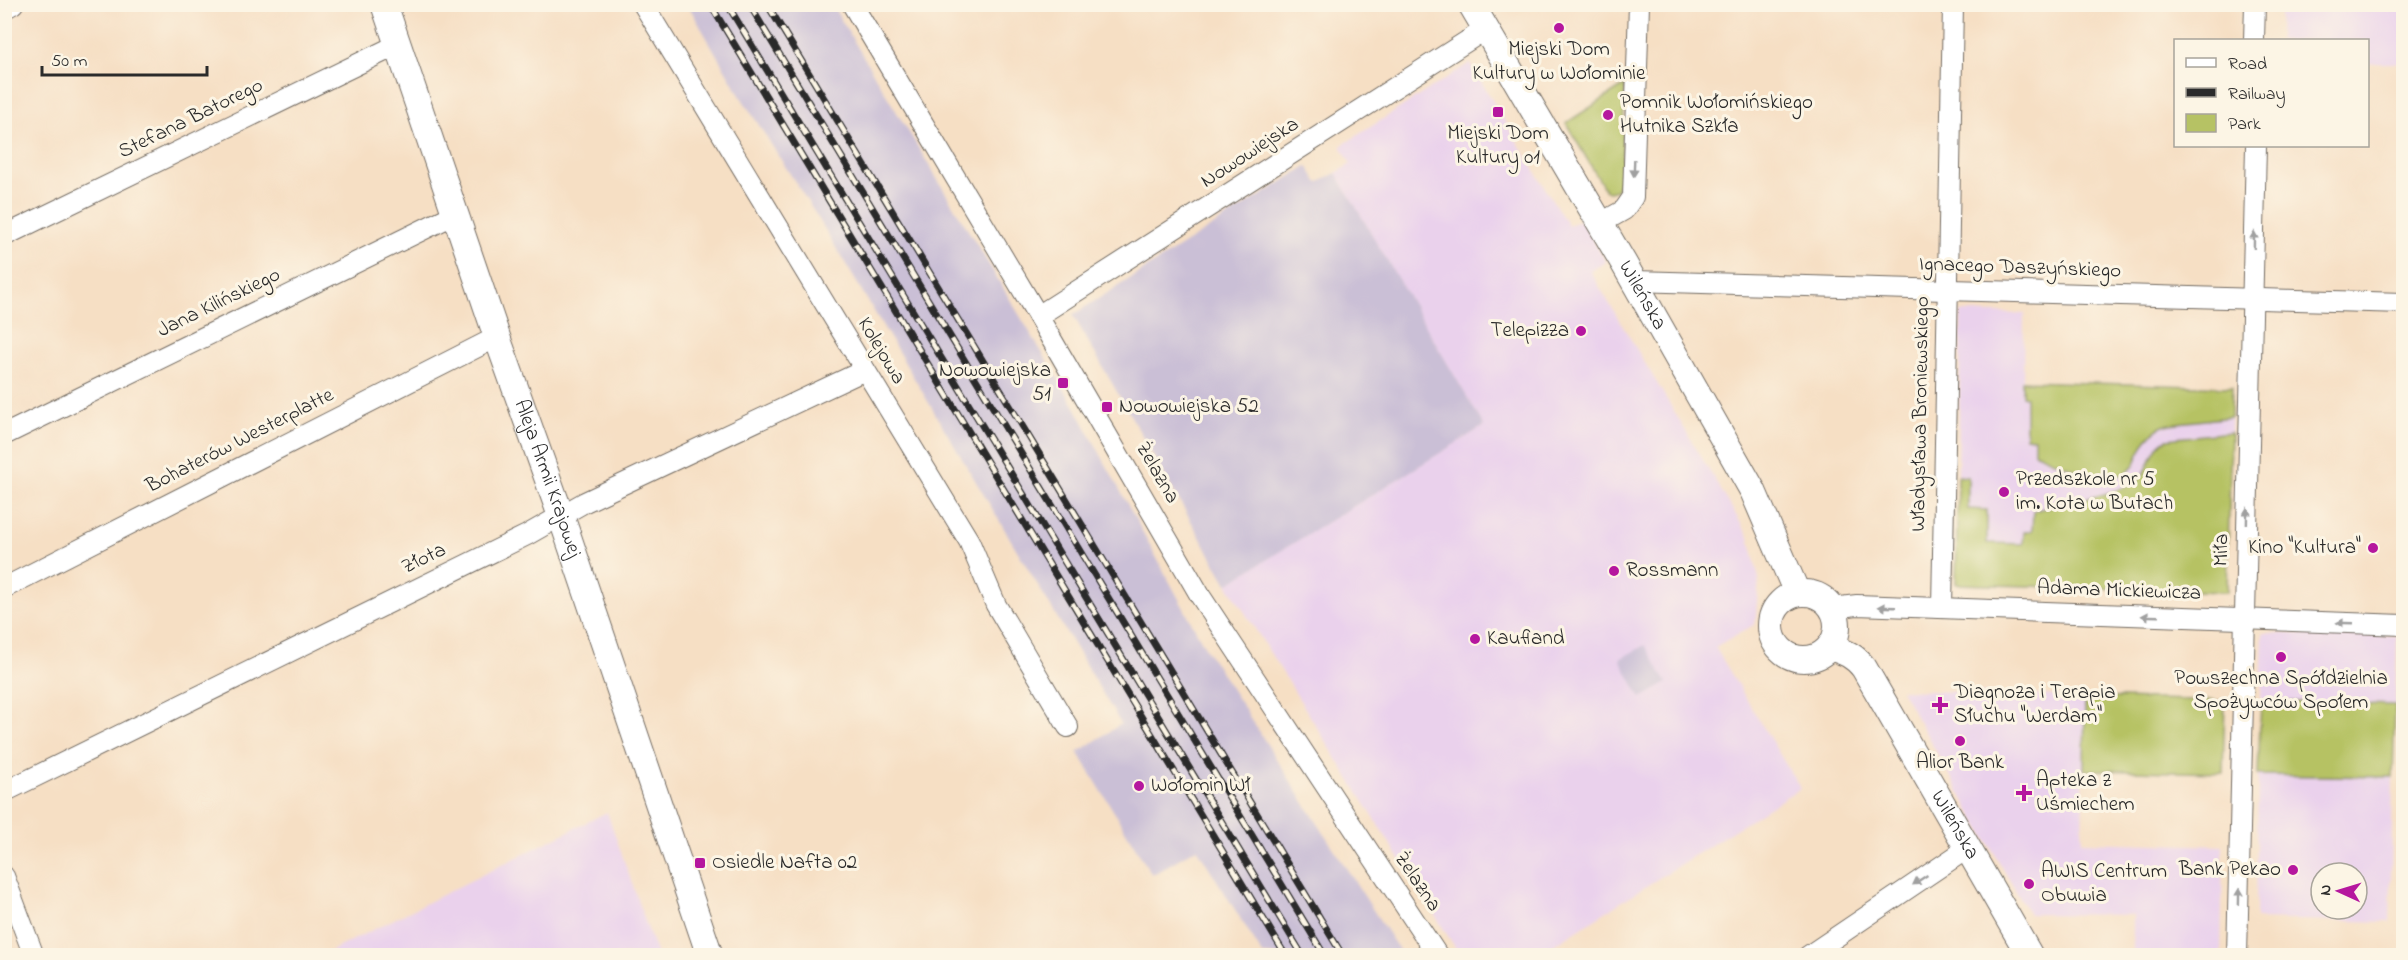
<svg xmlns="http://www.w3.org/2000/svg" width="2408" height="960" viewBox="0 0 2408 960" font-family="'Indie Flower',sans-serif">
<rect width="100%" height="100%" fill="#fcf5e5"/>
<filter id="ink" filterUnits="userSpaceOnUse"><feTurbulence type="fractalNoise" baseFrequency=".0167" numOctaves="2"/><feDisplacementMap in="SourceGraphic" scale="12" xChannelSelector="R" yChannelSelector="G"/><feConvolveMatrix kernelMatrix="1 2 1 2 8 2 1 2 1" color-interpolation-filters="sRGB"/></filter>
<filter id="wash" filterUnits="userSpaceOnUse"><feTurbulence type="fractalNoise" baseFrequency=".008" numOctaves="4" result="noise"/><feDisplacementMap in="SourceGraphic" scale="24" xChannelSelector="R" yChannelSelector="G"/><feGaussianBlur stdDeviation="1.35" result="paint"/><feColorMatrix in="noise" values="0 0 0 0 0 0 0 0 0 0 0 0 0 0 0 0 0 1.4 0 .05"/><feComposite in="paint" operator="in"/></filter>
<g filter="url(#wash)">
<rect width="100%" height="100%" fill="#f6dfc4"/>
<g fill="#ead1ec" fill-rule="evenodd">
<polygon points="2280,5 2403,5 2403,63 2368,63 2368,40 2279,40"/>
<polygon points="1470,63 1568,226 1581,220 1606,262 1590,271 1749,537 1759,579 1755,624 1715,647 1800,788 1538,955 1460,955 1227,584 1484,426 1336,173 1351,164 1341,146"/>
<polygon points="1961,312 2024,314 2023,381 2232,387 2227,592 2074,580 1956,584"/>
<polygon points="2263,633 2397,636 2395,705 2261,701"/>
<polygon points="1901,690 2085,697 2082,842 2223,846 2221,955 2133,955 2133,915 2029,914"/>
<path d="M2258,775L2393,777L2390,922L2256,919ZM2321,873H2357V909H2321Z"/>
<polygon points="607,812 657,955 323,955"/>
</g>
<g fill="#cabfd6">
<polygon points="688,5 832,5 1075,407 1206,649 1402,955 1263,955 1197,848 1152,875 1078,752 1121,724 820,221 741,97"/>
<polygon points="1307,166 1318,183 1336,173 1484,426 1227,584 1073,315"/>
<polygon points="1645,645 1667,683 1641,698 1620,659"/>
</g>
<g fill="#b6c264" stroke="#707648" stroke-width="1.5">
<polygon points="1625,85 1621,176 1617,190 1609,192 1605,190 1566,123"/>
<path d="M2022,381L2232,387L2231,417L2169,424C2149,430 2144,443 2136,461C2122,497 2057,462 2034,452V438L2026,437V397L2022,396Z"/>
<path d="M2231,432L2227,592L1956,584L1958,476L1968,477V509L1987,510V543L2023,544L2024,531H2032L2033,511C2058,504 2120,495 2139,479C2153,467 2148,450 2167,439Z"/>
<polygon points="2085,697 2225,701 2223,773 2084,770"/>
<polygon points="2261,701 2395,705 2393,777 2258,775"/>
</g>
</g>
<g filter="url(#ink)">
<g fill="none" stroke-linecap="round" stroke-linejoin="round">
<g stroke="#726a61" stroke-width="22">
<g id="minor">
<polyline points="643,4 969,541 996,605 1068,727"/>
<polyline points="852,4 1038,316 1201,597 1438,956"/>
<polyline points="4,9 13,4"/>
<polyline points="2254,40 2255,4"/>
<polyline points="1601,223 1624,210 1633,197 1639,4"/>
<polyline points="4,236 397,45"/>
<polyline points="1634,281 2404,303"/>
<polyline points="1038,316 1486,29"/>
<polyline points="4,435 455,214"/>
<polyline points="4,588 497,337"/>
<polyline points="1832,608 1857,605 2404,625"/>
<polyline points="1942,608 1953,4"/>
<polyline points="4,792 527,535 585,502 865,370"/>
<polyline points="4,876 34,956"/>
<polyline points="1808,956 1968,848"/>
<polyline points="2237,956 2256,146"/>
</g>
</g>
<g stroke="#726a61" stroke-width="28">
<g id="tertiary">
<path id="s1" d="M384,4L497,337L561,516L710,956"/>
<path id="s2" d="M1471,4L1623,262L1753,491L1797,593"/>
<circle cx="1804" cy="626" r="33"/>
<path id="s3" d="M1830,647C1845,652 1854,655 1864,668L2030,956"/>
</g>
</g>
<use href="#minor" stroke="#fff" stroke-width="20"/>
<use href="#tertiary" stroke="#fff" stroke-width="26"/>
<g stroke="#2b2b2b" stroke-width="7">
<g id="rail">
<polyline points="710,4 1286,956"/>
<polyline points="727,4 1303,956"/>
<polyline points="749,4 1325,956"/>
<polyline points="767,4 1343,956"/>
</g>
</g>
<use href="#rail" stroke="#fcf5e5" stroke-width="4.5" stroke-dasharray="14" stroke-linecap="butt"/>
</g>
<defs><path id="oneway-solid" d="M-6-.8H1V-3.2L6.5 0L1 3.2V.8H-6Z" transform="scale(1.5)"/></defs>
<g fill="#a0a0a0">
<use href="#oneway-solid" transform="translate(1634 168) rotate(92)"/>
<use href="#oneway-solid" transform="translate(2254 240) rotate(-89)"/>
<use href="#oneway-solid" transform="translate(2247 516) rotate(-89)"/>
<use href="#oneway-solid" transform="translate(1887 607) rotate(-178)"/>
<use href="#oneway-solid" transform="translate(2150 616) rotate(-178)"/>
<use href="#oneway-solid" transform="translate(2345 623) rotate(-178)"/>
<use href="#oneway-solid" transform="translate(1920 880) rotate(146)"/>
<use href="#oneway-solid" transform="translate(2239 897) rotate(-89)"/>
</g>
</g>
<g fill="#b5179e" stroke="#fcf5e5" stroke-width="2">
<circle cx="1559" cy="28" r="6"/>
<rect x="1492" y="106" width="12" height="12" rx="3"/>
<circle cx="1608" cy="115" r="6"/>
<circle cx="1581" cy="331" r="6"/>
<rect x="1057" y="377" width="12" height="12" rx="3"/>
<rect x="1101" y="401" width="12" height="12" rx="3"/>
<circle cx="2004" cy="492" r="6"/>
<circle cx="2373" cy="548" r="6"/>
<circle cx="1614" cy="571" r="6"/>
<circle cx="1475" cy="639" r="6"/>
<circle cx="2281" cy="657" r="6"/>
<path d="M1937 696h6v6h6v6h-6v6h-6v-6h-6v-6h6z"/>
<circle cx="1960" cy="741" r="6"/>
<circle cx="1139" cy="786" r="6"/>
<path d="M2021 784h6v6h6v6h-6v6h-6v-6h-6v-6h6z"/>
<rect x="694" y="857" width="12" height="12" rx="3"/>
<circle cx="2293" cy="870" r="6"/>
<circle cx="2029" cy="884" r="6"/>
</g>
<g text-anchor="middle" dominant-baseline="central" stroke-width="6" stroke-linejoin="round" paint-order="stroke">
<g font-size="21" fill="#2b2b2b" stroke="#fcf5e5" text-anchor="start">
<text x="1559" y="50" text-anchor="middle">Miejski Dom<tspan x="1559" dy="24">Kultury w Wołominie</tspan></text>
<text x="1620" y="103">Pomnik Wołomińskiego<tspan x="1620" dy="24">Hutnika Szkła</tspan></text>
<text x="1498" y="134" text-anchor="middle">Miejski Dom<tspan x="1498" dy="24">Kultury 01</tspan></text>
<text x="1569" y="331" text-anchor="end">Telepizza</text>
<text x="1051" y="371" text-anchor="end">Nowowiejska<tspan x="1051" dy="24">51</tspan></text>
<text x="1119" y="407">Nowowiejska 52</text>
<text x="2016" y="480">Przedszkole nr 5<tspan x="2016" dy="24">im. Kota w Butach</tspan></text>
<text x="2361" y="548" text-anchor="end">Kino "Kultura"</text>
<text x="1626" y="571">Rossmann</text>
<text x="1487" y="639">Kaufland</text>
<text x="2281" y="679" text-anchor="middle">Powszechna Spółdzielnia<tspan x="2281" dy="24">Spożywców Społem</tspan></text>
<text x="1954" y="693">Diagnoza i Terapia<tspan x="1954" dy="24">Słuchu "Werdam"</tspan></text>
<text x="1960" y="763" text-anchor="middle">Alior Bank</text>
<text x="2036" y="781">Apteka z<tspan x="2036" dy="24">Uśmiechem</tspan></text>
<text x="1151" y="786">Wołomin Wł</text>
<text x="712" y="863">Osiedle Nafta 02</text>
<text x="2281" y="870" text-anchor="end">Bank Pekao</text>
<text x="2041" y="872">AWIS Centrum<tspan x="2041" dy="24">Obuwia</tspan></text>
</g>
<g font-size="21" fill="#2b2b2b" stroke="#fcf5e5">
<text transform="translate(191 119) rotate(-26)">Stefana Batorego</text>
<text transform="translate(1250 153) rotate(-33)">Nowowiejska</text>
<text transform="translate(2020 268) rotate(2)">Ignacego Daszyńskiego</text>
<text stroke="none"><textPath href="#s2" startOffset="338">Wileńska</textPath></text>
<text transform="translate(219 303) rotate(-26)">Jana Kilińskiego</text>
<text transform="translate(881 351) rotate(59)">Kolejowa</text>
<text transform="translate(1921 414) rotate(-89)">Władysława Broniewskiego</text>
<text transform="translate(240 441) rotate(-27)">Bohaterów Westerplatte</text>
<text transform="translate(1157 473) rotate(60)">Żelazna</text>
<text stroke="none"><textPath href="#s1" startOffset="502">Aleja Armii Krajowej</textPath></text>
<text transform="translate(2222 550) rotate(-89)">Miła</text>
<text transform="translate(424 559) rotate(-26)">Złota</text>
<text transform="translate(2119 591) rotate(2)">Adama Mickiewicza</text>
<text stroke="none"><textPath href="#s3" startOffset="222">Wileńska</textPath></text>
<text transform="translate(1417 882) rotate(56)">Żelazna</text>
</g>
</g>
<rect width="2408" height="960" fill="none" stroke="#fcf5e5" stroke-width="24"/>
<rect x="2174" y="39" width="195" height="108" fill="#fcf5e5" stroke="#a8a49b" stroke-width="1.5"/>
<rect x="2186" y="58" width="30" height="9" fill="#ffffff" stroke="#a8a49b" stroke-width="1.5"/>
<text x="2228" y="69" font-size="18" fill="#2b2b2b">Road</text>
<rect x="2186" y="88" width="30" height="9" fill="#2b2b2b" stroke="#a8a49b" stroke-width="1.5"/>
<text x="2228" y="99" font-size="18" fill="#2b2b2b">Railway</text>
<rect x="2186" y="114" width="30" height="18" fill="#b6c264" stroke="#a8a49b" stroke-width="1.5"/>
<text x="2228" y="129" font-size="18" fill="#2b2b2b">Park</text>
<g transform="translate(2339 891) rotate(274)"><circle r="28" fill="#fcf5e5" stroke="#a8a49b" stroke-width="1.5"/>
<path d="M0-4.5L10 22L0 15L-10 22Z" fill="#b5179e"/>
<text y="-9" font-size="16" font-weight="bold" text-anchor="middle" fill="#2b2b2b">N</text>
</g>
<path d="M42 66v9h165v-9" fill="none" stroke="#2b2b2b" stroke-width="3"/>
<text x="51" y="66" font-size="18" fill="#2b2b2b" stroke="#fcf5e5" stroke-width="4.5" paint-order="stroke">50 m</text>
</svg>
